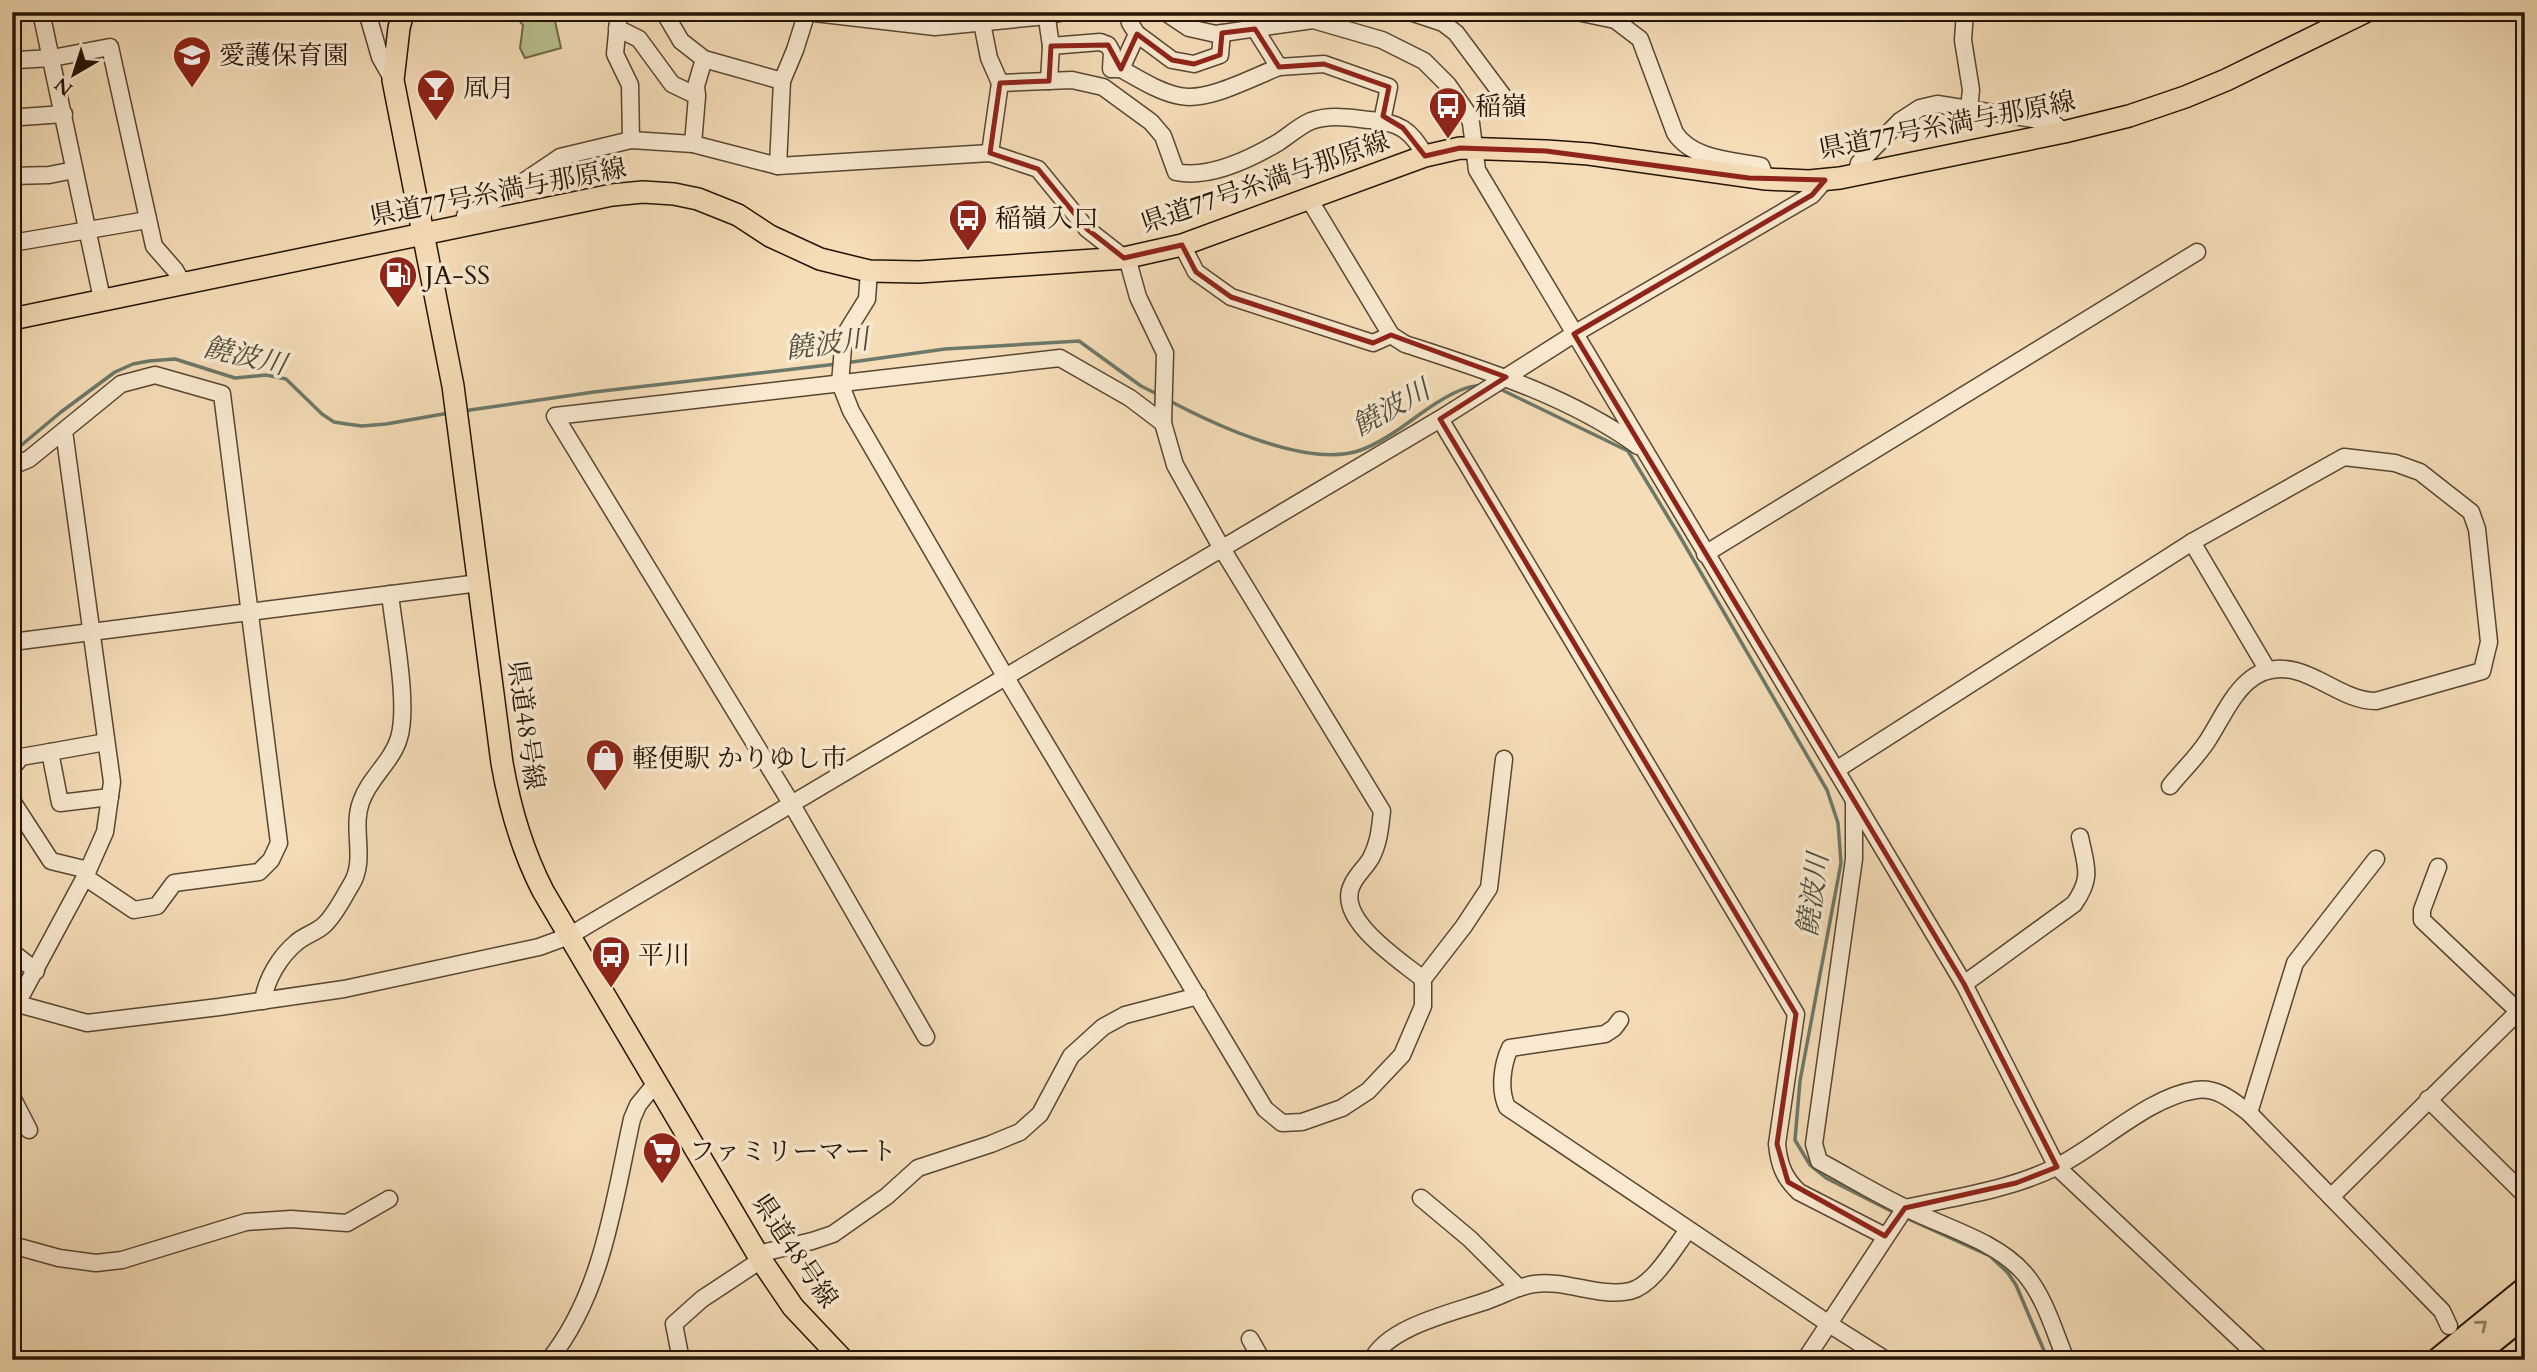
<svg xmlns="http://www.w3.org/2000/svg" width="2537" height="1372" viewBox="0 0 2537 1372" font-family="Cardo,'Noto Serif JP',serif">
<rect width="100%" height="100%" fill="#f5ddb7"/>
<filter id="stains"><feTurbulence type="fractalNoise" baseFrequency=".00286" numOctaves="4"/><feColorMatrix values="0 0 0 0 .2 0 0 0 0 .09 0 0 0 0 .02 0 0 0 .5 -.17"/></filter>
<radialGradient id="worn" r=".72"><stop offset=".6" stop-color="#630" stop-opacity="0"/><stop offset="1" stop-color="#630" stop-opacity=".3"/></radialGradient>
<polygon fill="#bac18f" stroke="#6f6a4a" stroke-width="2" points="512,12 553,12 561,48 525,58 520,48 523,25"/>
<g fill="none" stroke-linecap="round" stroke-linejoin="round">
<g stroke="#6c7869" stroke-width="3.5">
<polyline points="845,363 945,349 1079,341 1141,386 1159,395"/>
<polyline points="1500,389 1628,451 1679,535 1827,790 1838,823 1841,863 1800,1081 1795,1140 1810,1165 1826,1178 1897,1214"/>
<path d="M1168,400C1215,425 1309,469 1361,450C1380,443 1400,429 1416,417C1431,406 1463,383 1482,386"/>
<polyline points="463,411 594,392 837,364"/>
<polyline points="12,453 61,412 115,372 133,364 149,361 175,359 235,378 266,375 286,379 322,414 334,422 347,424 362,426 386,424 449,413"/>
<polyline points="1904,1217 1990,1256 2008,1273 2016,1285 2048,1360"/>
</g>
<g stroke="#584632" stroke-width="19">
<g id="minor">
<polyline points="41,12 102,299"/>
<polyline points="367,12 380,57 393,80"/>
<polyline points="619,12 615,54 630,85 631,140"/>
<polyline points="664,12 681,41 704,59 782,81"/>
<polyline points="806,12 935,27 1047,16 1063,12"/>
<polyline points="1046,12 1051,46 1049,81"/>
<polyline points="1128,12 1130,23 1137,34 1172,60 1194,64 1220,55 1222,33"/>
<polyline points="1165,12 1189,28 1216,34 1313,20 1382,40 1424,61 1448,85 1466,111 1471,123 1477,170 1964,984 2057,1167 2262,1360"/>
<polyline points="1410,12 1443,23 1456,33 1509,104"/>
<path d="M1577,12L1615,20L1640,39L1675,133C1693,160 1732,160 1761,166L1766,179"/>
<polyline points="1965,12 1963,40 1971,90 1969,108"/>
<polyline points="982,23 989,58 1000,83 990,153"/>
<polyline points="617,28 639,39 672,84 697,96"/>
<polyline points="1255,29 1279,67 1324,64 1389,87 1382,121"/>
<polyline points="1051,46 1100,42 1108,45 1112,52 1111,69"/>
<polyline points="12,58 17,60 52,58 110,47 154,246 175,270 183,284"/>
<polyline points="1112,69 1121,69 1137,34"/>
<path d="M1121,69C1139,79 1159,92 1180,96C1208,102 1253,77 1279,67"/>
<path d="M1000,83L1072,80L1103,87L1151,122L1163,136L1176,172C1209,179 1252,158 1279,142C1290,135 1299,126 1311,121C1331,114 1350,118 1370,120C1398,122 1412,130 1425,156"/>
<polyline points="12,115 21,117 64,114"/>
<polyline points="693,144 697,96 696,86 704,59"/>
<polyline points="778,166 782,81 795,50 807,12"/>
<polyline points="1856,175 1859,163 1900,121 1920,108 1937,104 2052,122 2064,132"/>
<polyline points="12,176 49,175 74,170"/>
<path d="M1309,199L1391,335L1405,344C1485,370 1569,396 1638,446"/>
<path d="M465,227V216L498,199L560,157L631,140L693,144L778,166L990,153L1038,169L1087,229L1128,261L1138,297L1165,353L1163,423L1175,465L1221,547L1382,811C1380,828 1379,843 1371,858C1366,867 1356,875 1352,885C1335,919 1401,961 1423,979"/>
<polyline points="12,243 147,220"/>
<polyline points="1182,245 1196,272 1231,297 1373,343 1391,335"/>
<polyline points="869,271 867,299 844,336 840,383 851,411 1005,676 1265,1109 1282,1123 1302,1122 1342,1108 1368,1091 1402,1055 1423,1006 1423,979 1464,926 1489,888 1504,759"/>
<path d="M1440,419L1796,1014L1777,1144C1779,1165 1784,1178 1799,1192L1885,1236"/>
<polyline points="12,466 29,459 121,384 155,375 222,394 279,843 271,860 259,872 174,883 157,906 134,910 85,877"/>
<polyline points="2192,542 2267,669"/>
<polyline points="1705,554 2197,252"/>
<polyline points="12,642 479,583"/>
<polyline points="106,742 50,752 60,803 110,797"/>
<polyline points="12,768 21,757 50,752"/>
<path d="M1836,770L2192,542L2344,457L2395,463L2420,472L2471,512L2477,529L2489,642L2482,671L2376,701C2347,701 2323,678 2296,671C2246,658 2229,707 2208,740C2198,756 2182,771 2170,786"/>
<polyline points="12,801 51,861 88,870"/>
<path d="M1854,802V859L1814,1144L1819,1161C1849,1177 1878,1195 1908,1209C1946,1228 1996,1241 2024,1273C2045,1297 2054,1331 2066,1360"/>
<polyline points="2438,867 2422,910 2422,920 2518,1011"/>
<polyline points="12,952 36,971"/>
<path d="M1964,984L2074,904C2093,877 2086,867 2080,837"/>
<polyline points="12,997 18,1004 87,1023 219,1007 344,989 539,947 569,936 1440,419 1574,334 1812,195 1825,180"/>
<path d="M263,1001C266,979 280,956 297,942C305,935 317,932 324,925C335,915 343,898 351,885C367,860 351,829 361,802C369,778 392,762 399,738C409,705 394,631 390,594"/>
<polyline points="14,1009 85,877 105,832 112,782 64,431"/>
<path d="M1620,1020L1614,1028L1605,1034L1510,1048C1502,1065 1499,1090 1507,1107L1829,1324L1886,1360"/>
<polyline points="926,1037 791,803 555,416 1060,358 1130,398 1163,423"/>
<polyline points="12,1097 29,1130"/>
<polyline points="2428,1099 2525,1195"/>
<polyline points="2249,1113 2295,963 2376,859"/>
<polyline points="2331,1197 2525,1005"/>
<polyline points="1421,1198 1470,1239 1519,1288"/>
<polyline points="12,1245 59,1258 96,1263 122,1260 246,1222 291,1219 347,1223 389,1199"/>
<polyline points="758,1254 812,1241 833,1234 887,1196 918,1168 991,1144 1020,1132 1040,1114 1071,1056 1103,1027 1125,1015 1198,996"/>
<polyline points="1250,1339 1262,1360"/>
<path d="M549,1360C603,1293 614,1200 632,1119L638,1105L656,1083"/>
<polyline points="681,1360 674,1324 702,1299 761,1260"/>
<path d="M1372,1360C1388,1326 1456,1312 1489,1300C1504,1295 1518,1286 1534,1284C1565,1279 1599,1298 1630,1291C1653,1286 1674,1248 1688,1230"/>
<path d="M1805,1360L1905,1208C1956,1197 2009,1190 2056,1167C2099,1146 2148,1097 2196,1090C2218,1087 2233,1101 2249,1113L2442,1311L2449,1326"/>
</g>
</g>
<g stroke="#241305" stroke-width="24">
<g id="major">
<path d="M403,12L399,28L393,80L453,386L502,763C510,809 522,850 543,891L761,1260L793,1307L843,1360"/>
<polyline points="12,319 612,195 643,192 674,194 698,199 738,215 770,236 820,259 869,271 919,272 1124,258 1182,245 1425,156 1460,148 1546,151 1589,154 1766,179 1809,181 1840,178 2064,132 2129,116 2185,97 2226,80 2365,12"/>
</g>
</g>
<g stroke="#241305" stroke-width="28">
<g id="highway">
<polyline points="2439,1360 2525,1290"/>
<polyline points="2468,1360 2525,1314"/>
</g>
</g>
<use href="#minor" stroke="#f8e9d0" stroke-width="16"/>
<use href="#major" stroke="#f5ddb7" stroke-width="21"/>
<use href="#highway" stroke="#f5ddb7" stroke-width="24"/>
</g>
<defs><path id="oneway-chevron" d="M-2-3.5L2.5 0L-2 3.5" fill="none" stroke-width="1.6" stroke-linecap="round" stroke-linejoin="round" transform="scale(1.75)"/></defs>
<use stroke="#978267" href="#oneway-chevron" transform="translate(2482 1325) rotate(-39)"/>
<path fill="none" stroke="#8f2418" stroke-width="5" stroke-linejoin="round" d="M1255,29L1279,67L1324,64L1389,87L1383,116L1403,128L1425,156L1460,148L1546,151L1749,178L1825,180L1812,195L1574,334L1964,984L2057,1167L2016,1183L1905,1208L1885,1236L1788,1182L1777,1144L1796,1014L1440,419L1506,377L1391,335L1373,343L1231,297L1196,272L1182,245L1124,258L1087,229L1038,169L990,153L1000,83L1049,81L1051,46L1108,45L1121,69L1137,34L1172,60L1194,64L1220,55L1222,33Z"/>
<defs>
<g id="school-pin" transform="scale(2.0125)"><path d="M0 17L-7.5 6A9.5 9.5 0 1 1 7.5 6Z" fill="#8f2418" stroke="#f8e9d0"/><path d="M0-5L7-2L0 1L-7-2ZM-4 1L0 2.5L4 1V4Q0 6-4 4Z" fill="#fff"/></g>
<g id="bar-pin" transform="scale(2.0125)"><path d="M0 17L-7.5 6A9.5 9.5 0 1 1 7.5 6Z" fill="#8f2418" stroke="#f8e9d0"/><path d="M-6-5H6L.8 .8V4.5H3.5V6h-7V4.5H-.8V.8Z" fill="#fff"/></g>
<g id="bus-pin" transform="scale(2.0125)"><path d="M0 17L-7.5 6A9.5 9.5 0 1 1 7.5 6Z" fill="#8f2418" stroke="#f8e9d0"/><path d="M-5-6H5V4H4V6H2V4H-2V6H-4V4H-5ZM-3.5-4V0h7V-4ZM-3.5 1.2v1.5H-2V1.2ZM2 1.2v1.5H3.5V1.2Z" fill="#fff"/></g>
<g id="fuel-pin" transform="scale(2.0125)"><path d="M0 17L-7.5 6A9.5 9.5 0 1 1 7.5 6Z" fill="#8f2418" stroke="#f8e9d0"/><path d="M-5.5-6h7V0h2V4h1.3V-2.5L3-4.5l.8-.8L6-3V5H2.5V1h-1V6h-7ZM-4.2-4.7v3.2H.2V-4.7Z" fill="#fff"/></g>
<g id="shop-pin" transform="scale(2.0125)"><path d="M0 17L-7.5 6A9.5 9.5 0 1 1 7.5 6Z" fill="#8f2418" stroke="#f8e9d0"/><path d="M-5-2.5h2.3a2.7 3.5 0 0 1 5.4 0H5L5.5 6h-11ZM-1.5-2.5h3a1.5 2.3 0 0 0-3 0Z" fill="#fff"/></g>
<g id="supermarket-pin" transform="scale(2.0125)"><path d="M0 17L-7.5 6A9.5 9.5 0 1 1 7.5 6Z" fill="#8f2418" stroke="#f8e9d0"/><path d="M-6-5.5h2.5l.6 2H6L4.5 2H-2.5L-4.4-4H-6ZM-1.5 3.2a1.3 1.3 0 1 0 .1 0ZM3 3.2a1.3 1.3 0 1 0 .1 0Z" fill="#fff"/></g>
</defs>
<g fill-rule="evenodd">
<use href="#school-pin" x="192" y="55"/>
<use href="#bar-pin" x="436" y="88"/>
<use href="#bus-pin" x="1448" y="106"/>
<use href="#bus-pin" x="968" y="218"/>
<use href="#fuel-pin" x="398" y="275"/>
<use href="#shop-pin" x="605" y="758"/>
<use href="#bus-pin" x="611" y="955"/>
<use href="#supermarket-pin" x="662" y="1151"/>
</g>
<g text-anchor="middle" dominant-baseline="central" stroke-width="7" stroke-linejoin="round" paint-order="stroke">
<g font-size="26" fill="#241305" stroke="#f8e9d0" text-anchor="start">
<text x="219" y="55">愛護保育園</text>
<text x="463" y="88">凮月</text>
<text x="1475" y="106">稲嶺</text>
<text x="995" y="218">稲嶺入口</text>
<text x="425" y="275">JA-SS</text>
<text x="632" y="758">軽便駅 かりゆし市</text>
<text x="638" y="955">平川</text>
<text x="689" y="1151">ファミリーマート</text>
</g>
<g font-size="26" fill="#241305" stroke="#f8e9d0">
<text transform="translate(1947 125) rotate(-11)">県道77号糸満与那原線</text>
<text transform="translate(1265 182) rotate(-19)">県道77号糸満与那原線</text>
<text transform="translate(498 192) rotate(-11)">県道77号糸満与那原線</text>
<text transform="translate(526 725) rotate(82)">県道48号線</text>
<text transform="translate(795 1251) rotate(56)">県道48号線</text>
</g>
<g font-size="28" font-style="italic" fill="#4e4e3f" stroke="#f8e9d0">
<text transform="translate(827 344) rotate(-7)">饒波川</text>
<text transform="translate(245 356) rotate(13)">饒波川</text>
<text transform="translate(1391 408) rotate(-29)">饒波川</text>
<text transform="translate(1813 895) rotate(-82)">饒波川</text>
</g>
</g>
<rect width="2537" height="1372" fill="none" stroke="#f5ddb7" stroke-width="42"/>
<rect x="14" y="14" width="2509" height="1344" fill="none" stroke="#241305" stroke-width="3.5"/>
<rect x="21" y="21" width="2495" height="1330" fill="none" stroke="#241305" stroke-width="2"/>
<g transform="translate(74 74) rotate(219)" stroke="#f8e9d0" stroke-width="5" paint-order="stroke">
<path d="M0-5L12 26L0 18L-12 26Z" fill="#241305"/>
<text y="-10" font-size="19" font-weight="bold" text-anchor="middle" fill="#241305">N</text>
</g>
<rect width="100%" height="100%" filter="url(#stains)"/>
<rect width="100%" height="100%" fill="url(#worn)"/>
</svg>
